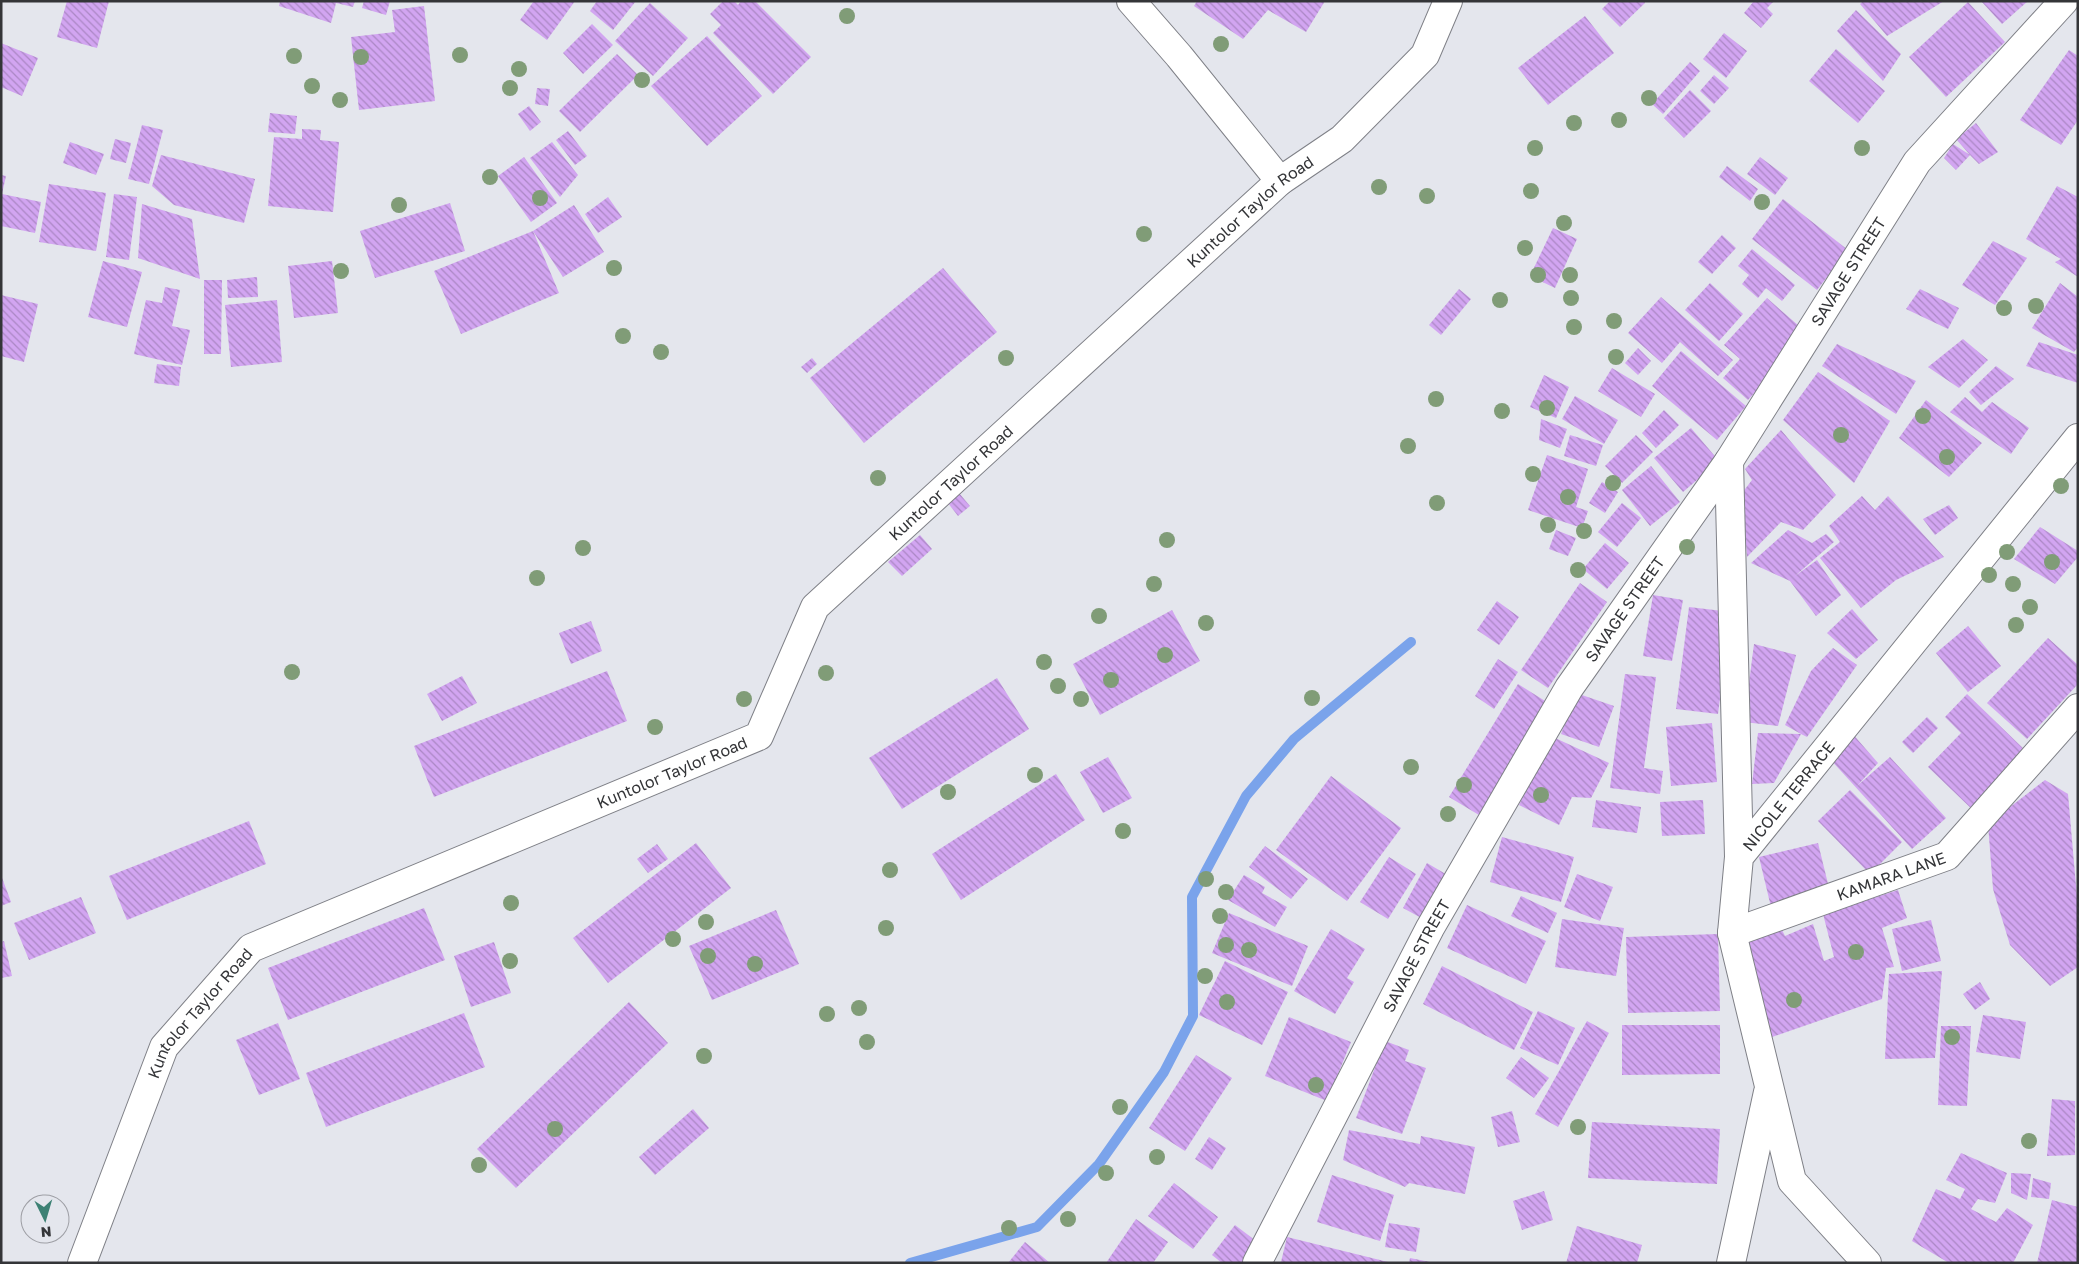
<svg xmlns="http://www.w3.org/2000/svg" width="2079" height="1264" viewBox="0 0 2079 1264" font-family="'Golos Text',sans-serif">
<defs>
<pattern id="building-back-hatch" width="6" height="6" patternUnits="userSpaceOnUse" patternTransform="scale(1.25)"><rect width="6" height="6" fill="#d2a5f1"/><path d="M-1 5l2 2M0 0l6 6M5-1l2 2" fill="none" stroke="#ab87c4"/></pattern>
</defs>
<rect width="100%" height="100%" fill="#e4e6ed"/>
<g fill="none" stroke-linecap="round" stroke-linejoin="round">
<polyline stroke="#7aa3eb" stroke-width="10" points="910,1263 1037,1227 1099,1164 1164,1072 1193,1016 1192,897 1246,796 1294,739 1411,642"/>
</g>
<g fill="url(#building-back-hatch)">
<polygon points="67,1 109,1 97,48 57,37"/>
<polygon points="280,1 355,1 353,7 336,3 331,23 279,6"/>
<polygon points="364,1 390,1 386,15 362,8"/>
<polygon points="534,1 575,1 547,40 520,20"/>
<polygon points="597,1 636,1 613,30 590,11"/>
<polygon points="723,1 734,1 738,5 741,1 755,1 811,57 773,94 713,33 721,25 710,14"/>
<polygon points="1197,1 1325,1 1306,32 1268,10 1243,39 1194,6"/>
<polygon points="1610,1 1644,1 1645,3 1620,27 1602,9"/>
<polygon points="1754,1 1774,1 1767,8 1773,14 1761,28 1744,13"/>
<polygon points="1863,1 1944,1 1887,36 1860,4"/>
<polygon points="1981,1 2028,1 2002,24"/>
<polygon points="1968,2 2005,42 1946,97 1909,57"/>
<polygon points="650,3 688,38 653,76 615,41"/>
<polygon points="424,6 435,101 359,110 351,37 395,32 392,10"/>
<polygon points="1856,10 1901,54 1883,81 1837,31"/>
<polygon points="1585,16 1614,53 1548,105 1518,68"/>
<polygon points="592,24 613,45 583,74 563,53"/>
<polygon points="1724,33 1747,51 1726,78 1703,59"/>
<polygon points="707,36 762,96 707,146 651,86"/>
<polygon points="1,43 38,58 22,96 1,87"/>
<polygon points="1836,49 1885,91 1858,123 1809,81"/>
<polygon points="2069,50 2078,56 2078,120 2061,145 2020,120"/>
<polygon points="617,54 638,75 580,132 559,111"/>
<polygon points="1690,62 1700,71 1663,114 1652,104"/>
<polygon points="1714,75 1729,88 1714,104 1700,91"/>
<polygon points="537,88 550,89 548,106 535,104"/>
<polygon points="1690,90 1711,111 1684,138 1664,118"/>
<polygon points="529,106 541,122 530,131 518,114"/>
<polygon points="270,113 297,116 295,134 268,132"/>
<polygon points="1976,123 1998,152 1979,164 1970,155 1956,170 1944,158 1953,144 1970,155 1956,139"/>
<polygon points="142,125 163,130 149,184 128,179"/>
<polygon points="302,129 321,130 320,140 339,142 333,212 268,206 274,137 302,139"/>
<polygon points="568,131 587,156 575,165 556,140"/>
<polygon points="115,139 131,143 126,163 110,159"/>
<polygon points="70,142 104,154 96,175 63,163"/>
<polygon points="552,142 578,175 560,197 530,158"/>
<polygon points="161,155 255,179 244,223 174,205 152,186"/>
<polygon points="524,157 557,203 531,222 498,176"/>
<polygon points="1760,157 1788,178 1775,195 1747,174"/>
<polygon points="1727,166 1758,189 1750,201 1719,177"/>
<polygon points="1,175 6,176 2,194 41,202 35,233 1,226"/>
<polygon points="49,184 106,193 96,251 39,242"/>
<polygon points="2057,186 2078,197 2078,277 2055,262 2061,259 2026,239"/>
<polygon points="114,194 137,197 129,260 106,257"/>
<polygon points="608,197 622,217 598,233 585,214"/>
<polygon points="1783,199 1848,250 1817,290 1752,239"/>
<polygon points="450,203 465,251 375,278 360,231"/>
<polygon points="142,204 192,219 200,279 138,258"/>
<polygon points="574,205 604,252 563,277 533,231 559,293 461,334 434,271 533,231"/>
<polygon points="1553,228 1577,239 1555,288 1530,276"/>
<polygon points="1722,235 1736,248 1712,274 1698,262"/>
<polygon points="1993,241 2027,258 1995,305 1962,285"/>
<polygon points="1752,249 1795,285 1782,301 1766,288 1758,298 1742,284 1749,275 1738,266"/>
<polygon points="103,261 142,272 127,327 88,317"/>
<polygon points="332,261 338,313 294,318 288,266"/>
<polygon points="943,268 997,332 864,443 810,378"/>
<polygon points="257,277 258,297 228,298 227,280"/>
<polygon points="204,280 222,280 221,354 204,354"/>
<polygon points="1710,283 1743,314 1719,341 1685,310"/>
<polygon points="2060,283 2078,297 2078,347 2074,352 2032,328"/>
<polygon points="165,287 180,290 172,326 190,330 182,365 134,354 146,300 162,303"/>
<polygon points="1459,289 1471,299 1441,335 1429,325"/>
<polygon points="1920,289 1959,308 1948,329 1906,309"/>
<polygon points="1,295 38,304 24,362 1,356"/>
<polygon points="1661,297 1733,360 1718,376 1680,342 1662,363 1628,333"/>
<polygon points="1767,298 1807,333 1748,400 1723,378 1740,359 1724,345"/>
<polygon points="277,300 282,362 231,367 225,305"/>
<polygon points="1963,339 1988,360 1959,388 1928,367"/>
<polygon points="2039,342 2078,355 2078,383 2026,366"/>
<polygon points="1837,344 1916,381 1896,414 1822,366"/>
<polygon points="1638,348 1651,361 1638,375 1625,363"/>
<polygon points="1681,351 1746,406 1717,440 1652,386"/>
<polygon points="812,358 817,364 807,373 801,367"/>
<polygon points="157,364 181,367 179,386 154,383"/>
<polygon points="1996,366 2014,379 1981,405 1969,392"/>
<polygon points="1612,368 1655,394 1641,417 1598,391"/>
<polygon points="1818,372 1890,421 1854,483 1783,420"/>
<polygon points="1544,375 1569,387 1556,418 1530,407"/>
<polygon points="1575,396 1618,420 1604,444 1562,419"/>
<polygon points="1965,397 1982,412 1992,402 2029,428 2011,454 1950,412"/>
<polygon points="1926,400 1982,443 1949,477 1899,438"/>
<polygon points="1664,410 1679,425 1656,448 1642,433"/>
<polygon points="1541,419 1567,429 1560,448 1539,440"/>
<polygon points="1691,428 1719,461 1683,492 1654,458"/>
<polygon points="1781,430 1836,495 1803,530 1781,522 1747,557 1742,493 1752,480 1745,469"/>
<polygon points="1570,435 1603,445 1596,466 1564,456"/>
<polygon points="1636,435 1653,452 1622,483 1605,466"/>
<polygon points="1547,455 1588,469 1576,507 1588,511 1582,528 1528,510"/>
<polygon points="1651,466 1680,502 1650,526 1622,490"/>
<polygon points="1602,482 1618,492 1605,513 1589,503"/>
<polygon points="959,493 970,506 958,516 948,503"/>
<polygon points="1862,496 1875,510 1888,496 1944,557 1896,580 1861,608 1820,558 1840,542 1829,526"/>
<polygon points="1622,503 1641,518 1617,547 1598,532"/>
<polygon points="1949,505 1958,518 1935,535 1923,519"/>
<polygon points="2040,527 2078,551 2078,557 2055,584 2014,559"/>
<polygon points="1556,530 1576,538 1568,556 1549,549"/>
<polygon points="1788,530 1812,543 1826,534 1834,542 1795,576 1817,560 1841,595 1816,616 1790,581 1751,563"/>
<polygon points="920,535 932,549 902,576 888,562"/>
<polygon points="1605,543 1629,563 1607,589 1583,569"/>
<polygon points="1580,583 1607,602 1548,688 1521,670"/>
<polygon points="1653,595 1683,600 1672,661 1643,656"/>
<polygon points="1497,601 1519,617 1499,645 1477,630"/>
<polygon points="1689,607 1731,612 1718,714 1676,709"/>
<polygon points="1852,609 1878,640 1856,659 1827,633"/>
<polygon points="1172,610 1200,661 1100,715 1073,664"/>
<polygon points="591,621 602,651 571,664 559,633"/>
<polygon points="1968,626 2001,666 1968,692 1936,653"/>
<polygon points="2048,638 2078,665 2078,684 2027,739 1987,703"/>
<polygon points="1754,644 1796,655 1778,726 1744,722"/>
<polygon points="1833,648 1857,665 1807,737 1801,734 1774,783 1752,784 1758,733 1801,734 1785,725 1811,671"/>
<polygon points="1498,659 1518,672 1494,709 1475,696"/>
<polygon points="607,671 627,721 434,797 414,746"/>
<polygon points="1625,674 1656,677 1644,768 1663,771 1660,794 1610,788"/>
<polygon points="462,676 477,703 442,721 427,694"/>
<polygon points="997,678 1029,729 902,809 869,758"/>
<polygon points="1518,684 1553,706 1484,818 1449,797"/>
<polygon points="1576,693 1614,706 1599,747 1561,734"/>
<polygon points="1967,694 2028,753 1977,814 1928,767 1961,733 1945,717"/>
<polygon points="1927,717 1938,728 1913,753 1902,742"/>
<polygon points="1712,723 1717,782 1671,786 1666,727"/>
<polygon points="1851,732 1878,763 1857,786 1890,757 1946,818 1912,849 1830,759"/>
<polygon points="1553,737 1609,763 1591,798 1572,797 1559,825 1519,805"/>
<polygon points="1108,757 1132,798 1103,813 1080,772"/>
<polygon points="1056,774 1085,820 961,900 932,854"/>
<polygon points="1331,776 1401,828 1347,901 1276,850"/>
<polygon points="2045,780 2068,794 2078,909 2078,967 2050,986 2010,945 1993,889 1988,824"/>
<polygon points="1850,790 1902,842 1870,874 1818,821"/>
<polygon points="1596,800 1641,807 1637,833 1592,827"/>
<polygon points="1703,800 1705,834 1662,836 1660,802"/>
<polygon points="249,821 266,864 127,920 109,876"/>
<polygon points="1502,837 1574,857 1561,902 1490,882"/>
<polygon points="696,843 731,888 608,983 573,938"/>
<polygon points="1818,843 1830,892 1771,907 1759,857"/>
<polygon points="657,844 668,859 648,873 637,859"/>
<polygon points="1265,846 1308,879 1291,899 1249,867"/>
<polygon points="1389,857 1416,874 1388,919 1360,902"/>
<polygon points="1427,863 1449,876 1425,920 1403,908"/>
<polygon points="1577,874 1613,887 1600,921 1564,907"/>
<polygon points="1,875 11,902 1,906"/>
<polygon points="1244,875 1265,887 1262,893 1287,907 1275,927 1228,900"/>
<polygon points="1898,890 1907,918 1882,928 1894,967 1886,968 1882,999 1772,1037 1747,940 1781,928 1785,936 1813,924 1824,961 1834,957 1823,914"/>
<polygon points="1521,896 1557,913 1548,933 1511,916"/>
<polygon points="81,897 96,933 29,960 14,923"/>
<polygon points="1467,905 1546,941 1526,984 1447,948"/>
<polygon points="424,908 445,960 288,1020 268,968"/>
<polygon points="776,910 799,964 712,1000 689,946"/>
<polygon points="1229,913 1308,946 1292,986 1212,953"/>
<polygon points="1562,919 1624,928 1616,976 1555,967"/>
<polygon points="1931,920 1941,961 1902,971 1892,929"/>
<polygon points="1331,929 1365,949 1347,978 1354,982 1335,1014 1294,991"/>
<polygon points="1718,934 1720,1011 1628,1013 1626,937"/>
<polygon points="4,941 12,976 1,978 1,942"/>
<polygon points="494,942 511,993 471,1007 454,956"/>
<polygon points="1225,961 1288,992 1262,1045 1199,1015"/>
<polygon points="1442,966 1533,1012 1514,1050 1423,1004"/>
<polygon points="1942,971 1935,1058 1885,1059 1889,974"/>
<polygon points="1980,982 1990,999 1975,1010 1963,994"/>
<polygon points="629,1002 668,1043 516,1188 477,1149"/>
<polygon points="1538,1011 1575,1028 1558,1065 1520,1048"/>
<polygon points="464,1013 485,1067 326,1127 306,1073"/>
<polygon points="1983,1015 2026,1022 2020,1059 1976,1052"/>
<polygon points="1289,1017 1351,1042 1327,1101 1265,1076"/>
<polygon points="1587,1021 1609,1033 1558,1127 1535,1114"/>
<polygon points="278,1023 300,1079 259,1095 236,1040"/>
<polygon points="1622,1025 1720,1025 1720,1074 1622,1075"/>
<polygon points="1941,1026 1971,1026 1967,1106 1938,1105"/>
<polygon points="1385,1041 1409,1050 1405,1061 1426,1068 1402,1134 1356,1118"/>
<polygon points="1196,1055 1232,1078 1185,1151 1149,1128"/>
<polygon points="1521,1057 1549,1078 1534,1098 1506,1078"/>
<polygon points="2052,1099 2075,1101 2075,1155 2047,1156"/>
<polygon points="693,1109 709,1128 655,1175 639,1157"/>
<polygon points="1512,1111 1520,1142 1498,1147 1491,1117"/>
<polygon points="1592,1122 1720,1129 1717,1184 1588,1178"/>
<polygon points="1349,1130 1420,1144 1421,1136 1475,1147 1465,1194 1409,1183 1405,1187 1343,1160"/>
<polygon points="1209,1137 1226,1148 1212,1170 1195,1159"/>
<polygon points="1961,1153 2007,1173 1995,1203 1978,1199 1971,1209 1996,1222 2007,1208 2033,1225 2013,1263 1949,1263 1912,1241 1936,1189 1960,1199 1965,1189 1946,1180"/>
<polygon points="2011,1173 2031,1174 2027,1200 2011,1193"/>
<polygon points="1332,1175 1394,1195 1380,1241 1317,1222"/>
<polygon points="2033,1178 2051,1183 2049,1199 2031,1197"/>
<polygon points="1174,1183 1218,1217 1193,1249 1148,1216"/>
<polygon points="1544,1191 1553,1220 1522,1230 1513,1201"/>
<polygon points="2052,1200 2078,1207 2078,1263 2037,1263"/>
<polygon points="1136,1219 1168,1242 1153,1263 1106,1263"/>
<polygon points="1389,1223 1420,1228 1416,1252 1385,1247"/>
<polygon points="1235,1225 1260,1244 1245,1263 1222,1263 1212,1255"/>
<polygon points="1577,1226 1642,1245 1637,1263 1566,1263"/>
<polygon points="1287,1237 1388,1262 1388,1263 1281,1262"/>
<polygon points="1025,1242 1050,1263 1008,1263"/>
<polygon points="1410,1258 1430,1262 1430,1263 1409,1263"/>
</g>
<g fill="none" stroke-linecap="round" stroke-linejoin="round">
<g stroke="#7f8087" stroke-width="30">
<g id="minor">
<polyline points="1131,1 1179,56 1280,181"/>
<polyline points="1729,461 1739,857"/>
<path id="s1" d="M1732,933L1947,856L2078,708"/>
<path id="s2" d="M82,1263L164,1047L251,948L759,736L815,607L1280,181L1342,139L1425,55L1448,1"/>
<path id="s3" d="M1257,1263L1430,928L1569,688L1729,461L1917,162L2064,1"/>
<polyline points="1731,1263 1768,1092"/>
<path id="s4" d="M1867,1263L1792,1181L1732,933L1739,857L2078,438"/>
</g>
</g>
<use href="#minor" stroke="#fff" stroke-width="28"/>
</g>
<g fill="#809c77">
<circle cx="847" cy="16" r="8"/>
<circle cx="1221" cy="44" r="8"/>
<circle cx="460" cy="55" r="8"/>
<circle cx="294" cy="56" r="8"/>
<circle cx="361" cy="57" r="8"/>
<circle cx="519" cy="69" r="8"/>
<circle cx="642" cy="80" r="8"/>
<circle cx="312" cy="86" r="8"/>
<circle cx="510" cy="88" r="8"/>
<circle cx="1649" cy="98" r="8"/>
<circle cx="340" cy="100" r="8"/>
<circle cx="1619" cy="120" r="8"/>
<circle cx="1574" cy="123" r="8"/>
<circle cx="1535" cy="148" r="8"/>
<circle cx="1862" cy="148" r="8"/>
<circle cx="490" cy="177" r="8"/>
<circle cx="1379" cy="187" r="8"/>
<circle cx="1531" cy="191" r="8"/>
<circle cx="1427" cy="196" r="8"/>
<circle cx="540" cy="198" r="8"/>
<circle cx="1762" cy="202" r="8"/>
<circle cx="399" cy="205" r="8"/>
<circle cx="1564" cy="223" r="8"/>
<circle cx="1144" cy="234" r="8"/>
<circle cx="1525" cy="248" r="8"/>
<circle cx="614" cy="268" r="8"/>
<circle cx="341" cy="271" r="8"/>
<circle cx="1538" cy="275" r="8"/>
<circle cx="1570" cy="275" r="8"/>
<circle cx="1571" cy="298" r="8"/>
<circle cx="1500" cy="300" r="8"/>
<circle cx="2036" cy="306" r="8"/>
<circle cx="2004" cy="308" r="8"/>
<circle cx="1614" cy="321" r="8"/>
<circle cx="1574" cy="327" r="8"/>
<circle cx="623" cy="336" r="8"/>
<circle cx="661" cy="352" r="8"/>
<circle cx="1616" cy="357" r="8"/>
<circle cx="1006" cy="358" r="8"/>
<circle cx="1436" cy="399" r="8"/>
<circle cx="1547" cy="408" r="8"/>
<circle cx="1502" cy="411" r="8"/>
<circle cx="1923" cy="416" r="8"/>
<circle cx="1841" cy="435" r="8"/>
<circle cx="1408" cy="446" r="8"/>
<circle cx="1947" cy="457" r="8"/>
<circle cx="1533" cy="474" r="8"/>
<circle cx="878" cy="478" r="8"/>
<circle cx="1613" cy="483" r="8"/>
<circle cx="2061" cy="486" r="8"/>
<circle cx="1568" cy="497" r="8"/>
<circle cx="1437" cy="503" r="8"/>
<circle cx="1548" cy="525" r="8"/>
<circle cx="1584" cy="531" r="8"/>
<circle cx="1167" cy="540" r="8"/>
<circle cx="1687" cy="547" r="8"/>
<circle cx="583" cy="548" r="8"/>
<circle cx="2007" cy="552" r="8"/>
<circle cx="2052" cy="562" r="8"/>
<circle cx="1578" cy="570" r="8"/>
<circle cx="1989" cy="575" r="8"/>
<circle cx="537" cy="578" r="8"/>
<circle cx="1154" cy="584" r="8"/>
<circle cx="2013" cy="584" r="8"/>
<circle cx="2030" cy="607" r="8"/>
<circle cx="1099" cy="616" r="8"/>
<circle cx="1206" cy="623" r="8"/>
<circle cx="2016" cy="625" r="8"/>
<circle cx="1165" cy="655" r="8"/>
<circle cx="1044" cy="662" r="8"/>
<circle cx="292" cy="672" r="8"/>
<circle cx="826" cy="673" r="8"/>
<circle cx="1111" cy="680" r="8"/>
<circle cx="1058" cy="686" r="8"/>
<circle cx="1312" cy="698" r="8"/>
<circle cx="744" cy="699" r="8"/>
<circle cx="1081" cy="699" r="8"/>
<circle cx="655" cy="727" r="8"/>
<circle cx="1411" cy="767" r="8"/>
<circle cx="1035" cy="775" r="8"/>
<circle cx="1464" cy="785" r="8"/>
<circle cx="948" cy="792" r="8"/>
<circle cx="1541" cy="795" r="8"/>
<circle cx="1448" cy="814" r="8"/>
<circle cx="1123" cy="831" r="8"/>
<circle cx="890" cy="870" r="8"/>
<circle cx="1206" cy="879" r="8"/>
<circle cx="1226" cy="892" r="8"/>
<circle cx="511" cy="903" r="8"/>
<circle cx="1220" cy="916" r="8"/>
<circle cx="706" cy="922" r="8"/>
<circle cx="886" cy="928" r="8"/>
<circle cx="673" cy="939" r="8"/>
<circle cx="1226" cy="945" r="8"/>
<circle cx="1249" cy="950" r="8"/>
<circle cx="1856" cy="952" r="8"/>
<circle cx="708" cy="956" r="8"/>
<circle cx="510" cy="961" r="8"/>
<circle cx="755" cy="964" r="8"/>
<circle cx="1205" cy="976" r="8"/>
<circle cx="1794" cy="1000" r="8"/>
<circle cx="1227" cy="1002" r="8"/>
<circle cx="859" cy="1008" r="8"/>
<circle cx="827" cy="1014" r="8"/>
<circle cx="1952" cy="1037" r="8"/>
<circle cx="867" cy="1042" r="8"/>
<circle cx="704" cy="1056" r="8"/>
<circle cx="1316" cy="1085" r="8"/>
<circle cx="1120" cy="1107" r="8"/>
<circle cx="1578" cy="1127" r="8"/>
<circle cx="555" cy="1129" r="8"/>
<circle cx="2029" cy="1141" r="8"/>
<circle cx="1157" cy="1157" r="8"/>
<circle cx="479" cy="1165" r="8"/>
<circle cx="1106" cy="1173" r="8"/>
<circle cx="1068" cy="1219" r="8"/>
<circle cx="1009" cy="1228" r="8"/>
</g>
<g text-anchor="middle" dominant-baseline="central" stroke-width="5" stroke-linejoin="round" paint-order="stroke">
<g font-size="16" fill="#343538" stroke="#e4e6ed">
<text stroke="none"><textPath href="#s2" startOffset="1642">Kuntolor Taylor Road</textPath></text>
<text stroke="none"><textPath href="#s3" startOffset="1156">SAVAGE STREET</textPath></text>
<text stroke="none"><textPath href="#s2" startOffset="1238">Kuntolor Taylor Road</textPath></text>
<text stroke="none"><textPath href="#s3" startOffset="751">SAVAGE STREET</textPath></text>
<text stroke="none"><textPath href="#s2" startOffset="819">Kuntolor Taylor Road</textPath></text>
<text stroke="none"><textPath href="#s4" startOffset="521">NICOLE TERRACE</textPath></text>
<text stroke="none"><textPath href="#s1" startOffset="169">KAMARA LANE</textPath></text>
<text stroke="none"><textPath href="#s3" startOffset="346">SAVAGE STREET</textPath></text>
<text stroke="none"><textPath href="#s2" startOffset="279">Kuntolor Taylor Road</textPath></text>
</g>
</g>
<rect width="2079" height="1264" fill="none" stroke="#343538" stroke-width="5"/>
<g transform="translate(45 1219) rotate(175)"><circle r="24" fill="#e4e6ed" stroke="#9e9fa5"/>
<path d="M0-4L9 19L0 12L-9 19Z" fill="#3d8174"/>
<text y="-8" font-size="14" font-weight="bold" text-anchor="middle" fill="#343538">N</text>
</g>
</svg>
